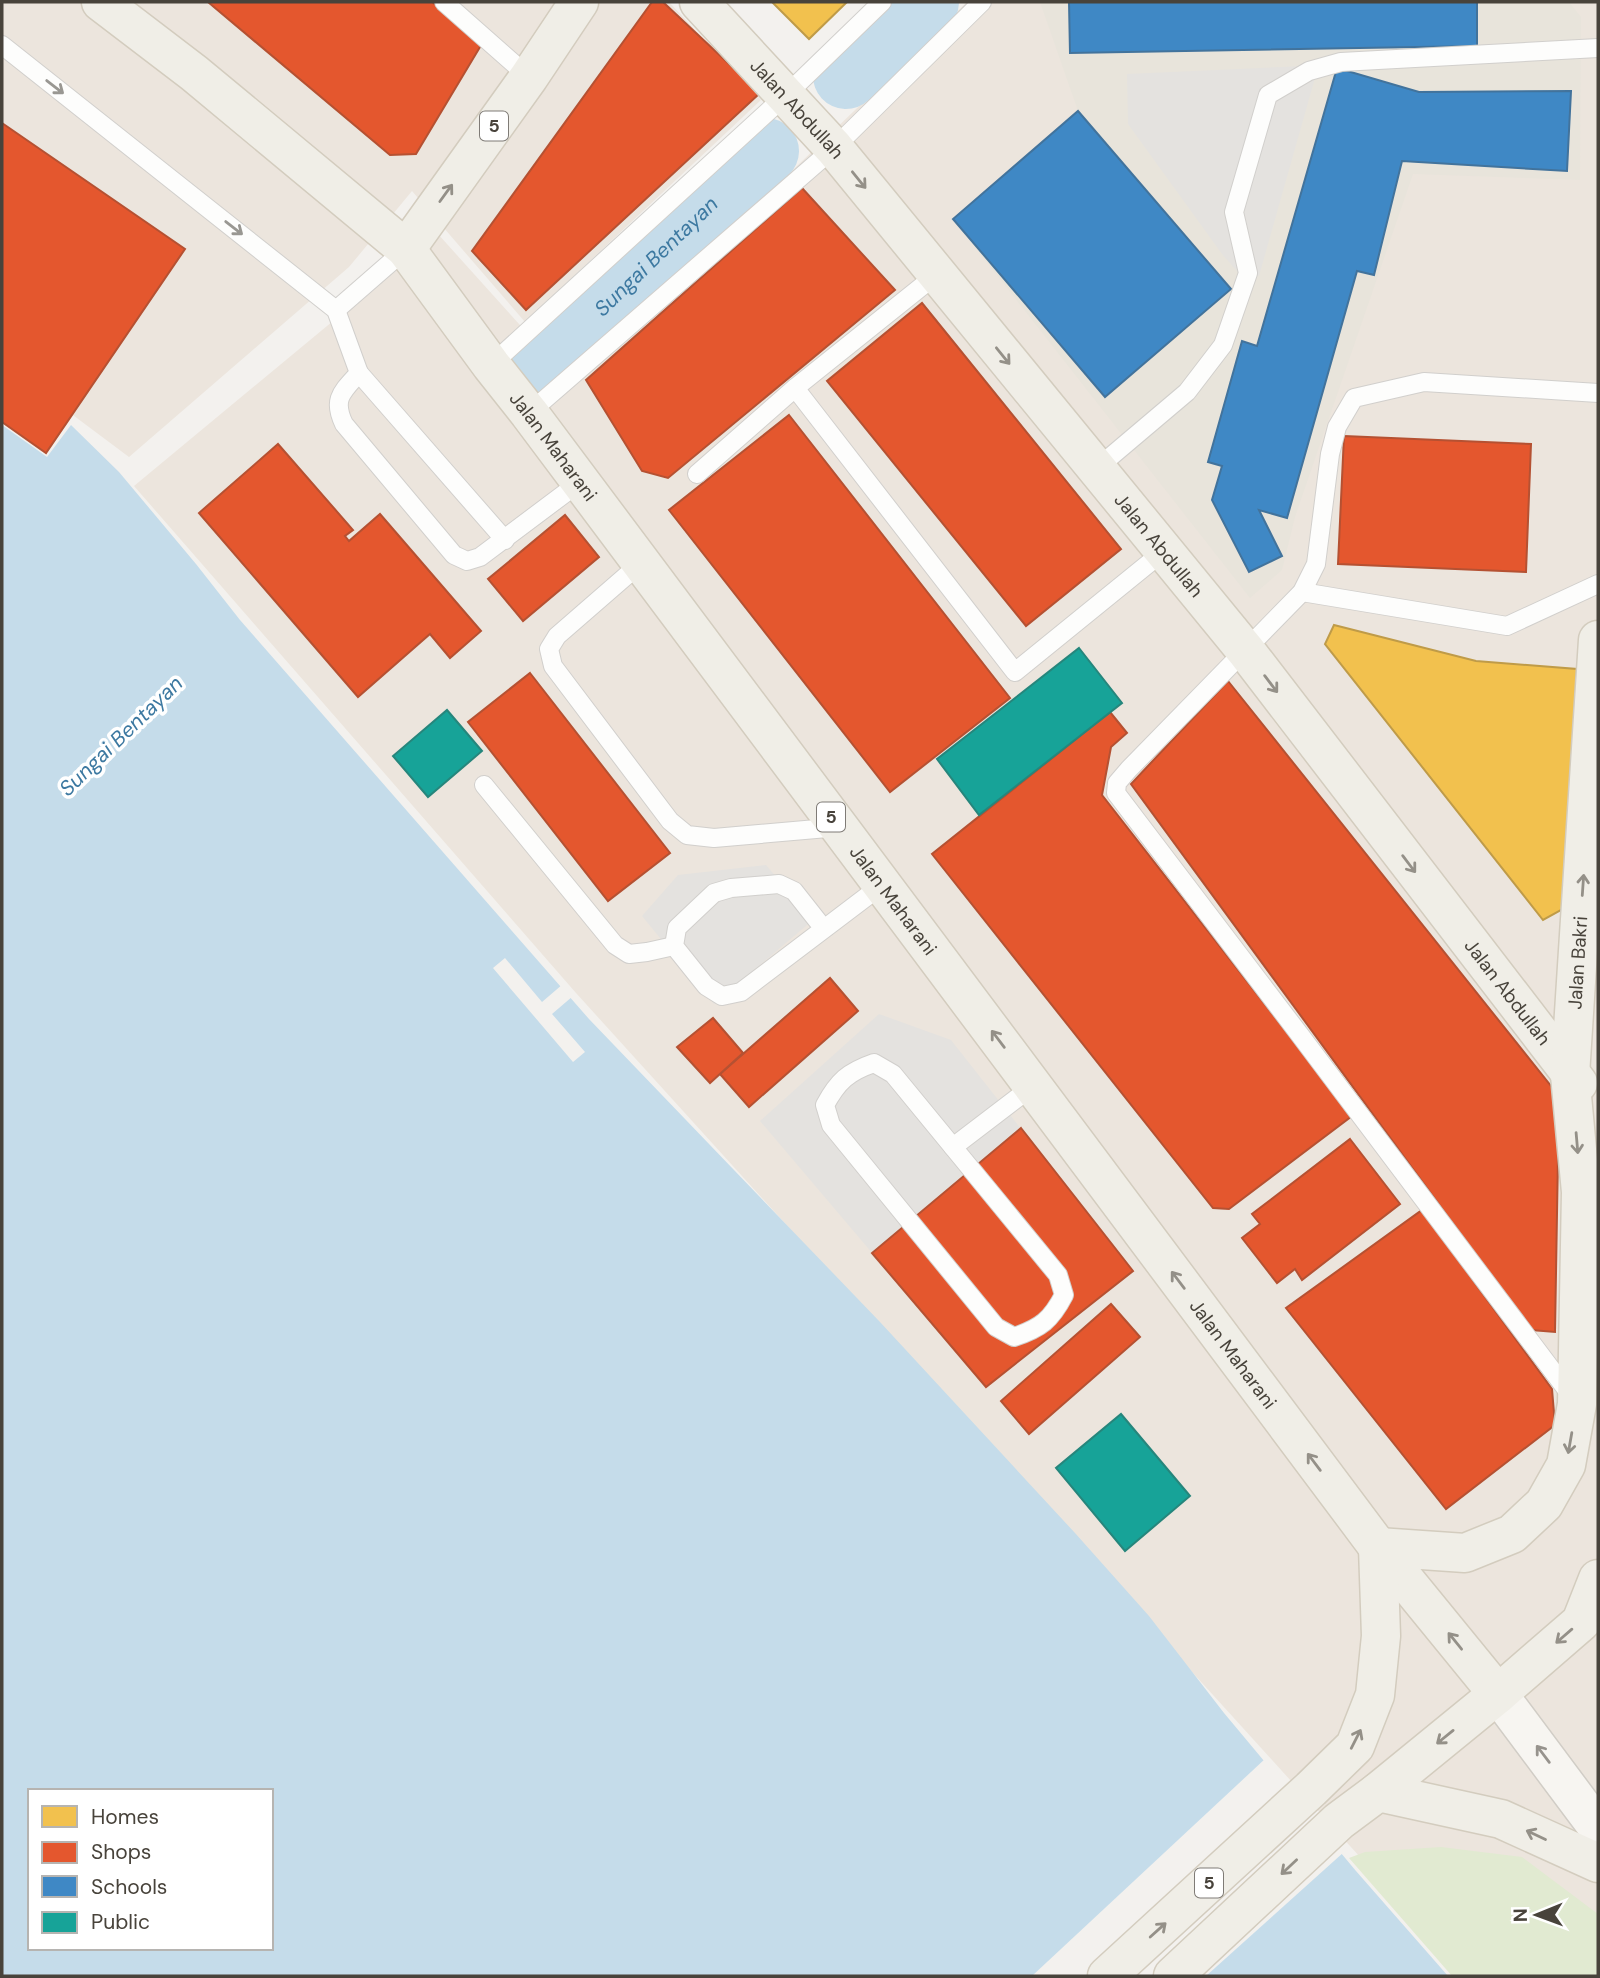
<svg xmlns="http://www.w3.org/2000/svg" width="1600" height="1978" viewBox="0 0 1600 1978" font-family="'DM Sans',sans-serif">
<rect width="100%" height="100%" fill="#f3f1ee"/>
<g fill="#ece5dd">
<polygon points="2,2 669,2 761,100 525,322 412,191 349,267 129,457 2,362"/>
<polygon points="967,2 1598,2 1598,1976 1468,1976 576,993 134,486 438,234 572,383"/>
</g>
<polygon fill="#e8e4db" points="1040,2 1569,2 1581,17 1580,180 1413,174 1295,517 1282,570 1250,598 953,219 1078,111"/>
<polygon fill="#e1ead1" points="1441,1847 1522,1857 1598,1914 1598,1976 1452,1976 1349,1858 1365,1852"/>
<g fill="#e4e2df">
<polygon points="1304,66 1315,78 1259,276 1237,271 1222,254 1128,124 1127,74"/>
<polygon points="766,865 813,920 714,1004 642,916 678,875"/>
<polygon points="879,1014 951,1040 1133,1271 986,1387 760,1121"/>
</g>
<path fill="#c5dcea" fill-rule="evenodd" d="M2,425L47,457L71,425L119,472L196,564L240,620L589,1019L880,1322L1075,1533L1149,1616L1224,1713L1356,1871L1448,1976H2ZM30,1791H271V1948H30Z"/>
<g fill="#f3f1ee">
<polygon points="505,958 542,1002 563,984 573,996 552,1014 585,1052 573,1062 493,968"/>
<polygon points="1266,1758 1344,1852 1206,1976 1032,1976"/>
</g>
<g fill="#f2c14e" stroke="#bf9b48" stroke-width="2">
<polygon points="772,2 847,2 809,39"/>
<polygon points="1334,625 1476,661 1577,669 1563,909 1543,920 1325,644"/>
</g>
<g fill="#e4572e" stroke="#b55132" stroke-width="2">
<polygon points="208,2 432,2 483,42 416,154 390,155"/>
<polygon points="652,2 663,2 760,93 526,310 472,251"/>
<polygon points="2,123 185,249 46,453 2,422"/>
<polygon points="802,188 895,290 668,478 642,471 586,380"/>
<polygon points="922,303 1121,549 1026,626 827,381"/>
<polygon points="789,415 1010,698 890,792 669,510"/>
<polygon points="1344,436 1531,444 1526,572 1338,564"/>
<polygon points="278,444 353,530 345,536 349,541 380,514 481,631 450,658 430,634 358,697 199,513"/>
<polygon points="565,515 599,557 523,621 488,579"/>
<polygon points="530,673 670,853 608,901 468,722"/>
<polygon points="1228,681 1559,1096 1555,1332 1531,1330 1131,784"/>
<polygon points="1110,712 1127,733 1111,747 1102,795 1352,1116 1229,1209 1213,1208 932,854"/>
<polygon points="830,978 858,1011 749,1107 720,1074"/>
<polygon points="713,1018 743,1053 710,1083 677,1047"/>
<polygon points="1021,1128 1133,1271 986,1387 872,1253"/>
<polygon points="1350,1139 1400,1204 1302,1280 1295,1269 1277,1283 1242,1238 1260,1224 1252,1214"/>
<polygon points="1422,1210 1552,1389 1555,1425 1446,1509 1286,1308"/>
<polygon points="1111,1304 1140,1337 1029,1434 1001,1401"/>
</g>
<g fill="#3f88c5" stroke="#42739c" stroke-width="2">
<polygon points="1069,2 1477,2 1477,46 1070,53"/>
<polygon points="1337,68 1419,92 1571,91 1567,171 1402,161 1374,275 1357,271 1287,518 1259,510 1282,556 1249,572 1212,500 1222,466 1208,462 1242,341 1257,346"/>
<polygon points="1078,111 1231,289 1105,397 953,219"/>
</g>
<g fill="#17a398" stroke="#26867c" stroke-width="2">
<polygon points="1079,648 1122,703 979,815 937,759"/>
<polygon points="447,710 482,751 428,797 393,756"/>
<polygon points="1121,1414 1190,1496 1125,1551 1056,1468"/>
</g>
<g fill="none" stroke-linecap="round" stroke-linejoin="round">
<g stroke="#c5dcea" stroke-width="66">
<polyline points="846,76 926,2"/>
<path id="s1" d="M545,363L766,151"/>
</g>
<g stroke="#d1cfcc" stroke-width="20">
<g id="lane">
<polyline points="444,2 529,77"/>
<path d="M2,45L336,310L359,373C342,392 332,399 344,424L454,555L467,561L480,557L580,482"/>
<polyline points="336,310 406,249"/>
<polyline points="491,365 785,96 882,2"/>
<polyline points="359,373 505,540"/>
<polyline points="795,388 1015,672 1164,551"/>
<polyline points="529,413 834,148 982,2"/>
<polyline points="1096,469 1187,392 1223,345 1248,273 1234,212 1268,95 1309,71 1341,62 1598,48"/>
<polyline points="697,474 795,388 936,275"/>
<polyline points="641,563 557,636 549,649 553,666 670,821 687,835 714,838 839,827"/>
<polyline points="1302,592 1507,626 1598,584"/>
<polyline points="484,785 615,945 629,954 647,952 674,946"/>
<polyline points="824,929 794,891 779,884 731,888 714,893 677,928 674,946 706,986 722,996 741,992 882,885"/>
<path d="M874,1063L893,1074L1058,1275L1064,1295C1051,1320 1041,1328 1014,1337L996,1327L831,1125L825,1105C838,1081 848,1072 874,1063Z"/>
<polyline points="953,1147 1033,1086"/>
<polyline points="1573,1398 1300,1035 1116,793 1117,783 1129,769 1302,592 1316,564 1330,454 1337,427 1354,398 1424,382 1598,393"/>
</g>
</g>
<g stroke="#d1cdc6" stroke-width="41">
<polyline id="secondary" points="1498,1694 1598,1828"/>
</g>
<g stroke="#d3ccbe" stroke-width="41">
<g id="primary">
<path id="s2" d="M101,2L194,73L406,249L491,365L529,413L1378,1547L1498,1694"/>
<path id="s3" d="M699,2L834,148L1246,651L1578,1083"/>
<polyline points="406,249 529,77 579,2"/>
<polyline points="1378,1792 1501,1819 1598,1863"/>
<path id="s4" d="M1107,1976L1311,1789L1355,1746L1375,1695L1381,1636L1378,1547L1465,1553L1512,1534L1544,1504L1566,1465L1577,1404L1581,1192L1570,1075L1598,640"/>
<polyline points="1173,1976 1339,1821 1378,1792 1498,1694 1581,1622 1598,1579"/>
</g>
</g>
<use href="#lane" stroke="#fdfdfc" stroke-width="18"/>
<use href="#secondary" stroke="#f7f5f1" stroke-width="38"/>
<use href="#primary" stroke="#f0eee7" stroke-width="38"/>
</g>
<defs><path id="oneway-shaft" d="M-6 0H5M1.5-3L5.5 0L1.5 3" fill="none" stroke-width="1.6" stroke-linecap="round" stroke-linejoin="round" transform="scale(1.75)"/></defs>
<g stroke="#999792">
<use href="#oneway-shaft" transform="translate(55 87) rotate(38)"/>
<use href="#oneway-shaft" transform="translate(234 228) rotate(38)"/>
</g>
<g stroke="#949088">
<use href="#oneway-shaft" transform="translate(859 180) rotate(51)"/>
<use href="#oneway-shaft" transform="translate(446 193) rotate(-54)"/>
<use href="#oneway-shaft" transform="translate(1003 356) rotate(51)"/>
<use href="#oneway-shaft" transform="translate(1271 684) rotate(53)"/>
<use href="#oneway-shaft" transform="translate(1409 864) rotate(53)"/>
<use href="#oneway-shaft" transform="translate(1583 885) rotate(-86)"/>
<use href="#oneway-shaft" transform="translate(998 1039) rotate(-127)"/>
<use href="#oneway-shaft" transform="translate(1577 1143) rotate(85)"/>
<use href="#oneway-shaft" transform="translate(1178 1280) rotate(-127)"/>
<use href="#oneway-shaft" transform="translate(1570 1443) rotate(100)"/>
<use href="#oneway-shaft" transform="translate(1314 1462) rotate(-127)"/>
<use href="#oneway-shaft" transform="translate(1564 1636) rotate(139)"/>
<use href="#oneway-shaft" transform="translate(1455 1641) rotate(-129)"/>
<use href="#oneway-shaft" transform="translate(1445 1737) rotate(141)"/>
<use href="#oneway-shaft" transform="translate(1356 1739) rotate(-63)"/>
<use href="#oneway-shaft" transform="translate(1536 1835) rotate(-155)"/>
<use href="#oneway-shaft" transform="translate(1289 1867) rotate(137)"/>
<use href="#oneway-shaft" transform="translate(1158 1930) rotate(-42)"/>
</g>
<use stroke="#97938d" href="#oneway-shaft" transform="translate(1543 1754) rotate(-127)"/>
<g text-anchor="middle" dominant-baseline="central" stroke-width="7" stroke-linejoin="round" paint-order="stroke">
<g fill="#fff" stroke="#7f7b76" stroke-width="2">
<rect x="480" y="111.5" width="28" height="29" rx="5"/>
<rect x="817" y="802.5" width="28" height="29" rx="5"/>
<rect x="1195" y="1868.5" width="28" height="29" rx="5"/>
</g>
<g font-size="18" font-weight="bold" fill="#48433b">
<text x="494" y="126">5</text>
<text x="831" y="817">5</text>
<text x="1209" y="1883">5</text>
</g>
<g font-size="19" fill="#48433b" stroke="#fff">
<text stroke="none"><textPath href="#s3" startOffset="145">Jalan Abdullah</textPath></text>
<text stroke="none"><textPath href="#s2" startOffset="639">Jalan Maharani</textPath></text>
<text stroke="none"><textPath href="#s3" startOffset="712">Jalan Abdullah</textPath></text>
<text stroke="none"><textPath href="#s2" startOffset="1206">Jalan Maharani</textPath></text>
<text stroke="none"><textPath href="#s4" startOffset="1272">Jalan Bakri</textPath></text>
<text stroke="none"><textPath href="#s3" startOffset="1279">Jalan Abdullah</textPath></text>
<text stroke="none"><textPath href="#s2" startOffset="1773">Jalan Maharani</textPath></text>
</g>
<g font-size="21" font-style="italic" fill="#3d79a1" stroke="#fff">
<text stroke="none"><textPath href="#s1" startOffset="154">Sungai Bentayan</textPath></text>
<text transform="translate(121 736) rotate(-44)">Sungai Bentayan</text>
</g>
</g>
<rect width="1600" height="1978" fill="none" stroke="#48433b" stroke-width="7"/>
<rect x="28" y="1789" width="245" height="161" fill="#ffffff" stroke="#b6b4b1" stroke-width="2"/>
<rect x="42" y="1806" width="35" height="21" fill="#f2c14e" stroke="#b6b4b1" stroke-width="2"/>
<text x="91" y="1824" font-size="21" fill="#48433b">Homes</text>
<rect x="42" y="1842" width="35" height="21" fill="#e4572e" stroke="#b6b4b1" stroke-width="2"/>
<text x="91" y="1859" font-size="21" fill="#48433b">Shops</text>
<rect x="42" y="1876" width="35" height="21" fill="#3f88c5" stroke="#b6b4b1" stroke-width="2"/>
<text x="91" y="1894" font-size="21" fill="#48433b">Schools</text>
<rect x="42" y="1912" width="35" height="21" fill="#17a398" stroke="#b6b4b1" stroke-width="2"/>
<text x="91" y="1929" font-size="21" fill="#48433b">Public</text>
<g transform="translate(1537 1915) rotate(269)" stroke="#ffffff" stroke-width="5" paint-order="stroke">
<path d="M0-5L12 26L0 18L-12 26Z" fill="#48433b"/>
<text y="-10" font-size="19" font-weight="bold" text-anchor="middle" fill="#48433b">N</text>
</g>
</svg>
